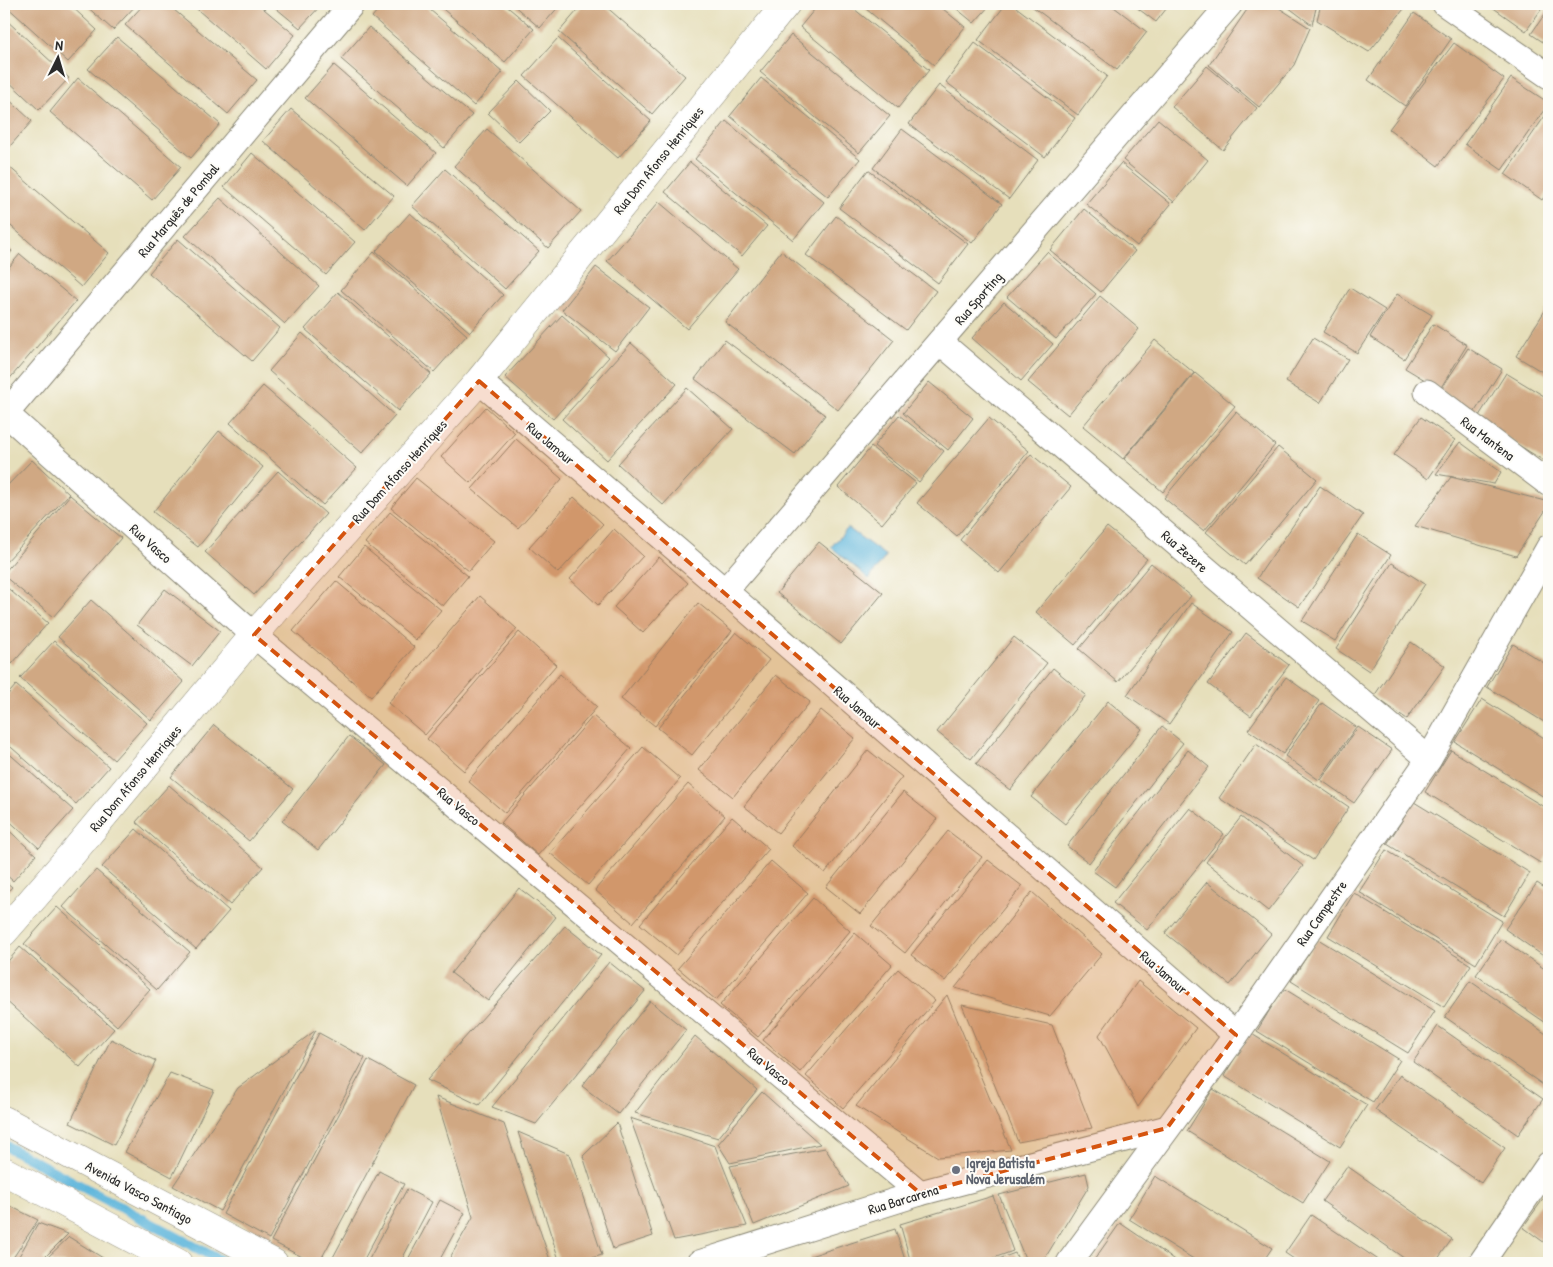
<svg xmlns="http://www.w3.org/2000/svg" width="1553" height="1267" viewBox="0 0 1553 1267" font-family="'Patrick Hand',sans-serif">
<rect width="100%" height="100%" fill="#fdfcf7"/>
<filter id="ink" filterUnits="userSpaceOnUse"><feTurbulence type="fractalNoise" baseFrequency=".02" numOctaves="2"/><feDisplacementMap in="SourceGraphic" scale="10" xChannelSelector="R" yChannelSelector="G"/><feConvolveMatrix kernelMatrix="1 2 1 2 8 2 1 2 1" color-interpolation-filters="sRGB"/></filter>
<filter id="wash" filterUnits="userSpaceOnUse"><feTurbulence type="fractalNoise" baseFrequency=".0096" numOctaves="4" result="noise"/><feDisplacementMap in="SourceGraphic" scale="20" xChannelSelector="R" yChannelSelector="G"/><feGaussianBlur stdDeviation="1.12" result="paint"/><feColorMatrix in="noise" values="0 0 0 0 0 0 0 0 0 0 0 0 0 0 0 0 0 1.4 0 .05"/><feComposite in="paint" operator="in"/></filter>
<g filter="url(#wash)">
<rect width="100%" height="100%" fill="#e6dfbb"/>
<polygon fill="#5eb6db" stroke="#447083" points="848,528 886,556 869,579 831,547"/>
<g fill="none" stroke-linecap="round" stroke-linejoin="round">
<polyline stroke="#5eb6db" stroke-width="10" points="4,1145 225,1263"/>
</g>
<g id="blocks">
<g fill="#d0a883">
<polygon points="4,4 69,4 97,30 68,62"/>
<polygon points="84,4 137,4 113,30"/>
<polygon points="144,4 167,4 257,80 228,114 125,25"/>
<polygon points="191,4 258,4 295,35 266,69"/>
<polygon points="271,4 322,4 300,28"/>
<polygon points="383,4 423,4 503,72 474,106 372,17"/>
<polygon points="437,4 504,4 534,29 505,62"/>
<polygon points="512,4 561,4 540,28"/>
<polygon points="583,4 603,4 685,76 652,114 559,32"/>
<polygon points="819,4 848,4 929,70 898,108 800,27"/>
<polygon points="860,4 937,4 965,27 934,65"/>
<polygon points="951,4 991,4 974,23"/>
<polygon points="1006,4 1012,4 1107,76 1078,115 978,40"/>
<polygon points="1029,4 1110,4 1147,32 1117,70"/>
<polygon points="1132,4 1170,4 1156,22"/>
<polygon points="1251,4 1273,4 1310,28 1294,65 1259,107 1209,65"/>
<polygon points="1284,4 1317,4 1312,25"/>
<polygon points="1321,4 1408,4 1369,52 1317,20"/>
<polygon points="1488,4 1545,4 1526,31"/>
<polygon points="1549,8 1549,46 1531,34"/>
<polygon points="1414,13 1451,39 1405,106 1368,80"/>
<polygon points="4,18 69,78 39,110 4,77"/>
<polygon points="369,27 472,115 444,148 341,59"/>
<polygon points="791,35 890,116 859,153 760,72"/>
<polygon points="117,37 220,124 191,158 88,69"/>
<polygon points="558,38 651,121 618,158 524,76"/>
<polygon points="975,43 1075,118 1045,157 946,82"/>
<polygon points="1454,43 1504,79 1438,166 1389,129"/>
<polygon points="334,65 436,153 407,186 305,98"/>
<polygon points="1207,66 1257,108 1223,150 1172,107"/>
<polygon points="78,78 181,167 152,200 50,112"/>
<polygon points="761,78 860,159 828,197 730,116"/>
<polygon points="1511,78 1549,103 1502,170 1465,144"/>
<polygon points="519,81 550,111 519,142 488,113"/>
<polygon points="939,85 1038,160 1009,199 909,124"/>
<polygon points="4,95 32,121 4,153"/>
<polygon points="291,109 394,196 365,230 263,141"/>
<polygon points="1549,110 1549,190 1542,200 1505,174"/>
<polygon points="1158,119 1208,160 1174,202 1123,160"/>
<polygon points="726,121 824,202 793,240 695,159"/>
<polygon points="487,129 581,211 548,248 454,166"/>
<polygon points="902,129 1002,204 972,243 873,168"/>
<polygon points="252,153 355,242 326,275 224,187"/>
<polygon points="690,162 767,226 742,256 665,192"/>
<polygon points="1121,163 1171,204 1137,246 1086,204"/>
<polygon points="7,165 109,253 81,287 4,220 4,169"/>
<polygon points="445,169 539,251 505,289 412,206"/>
<polygon points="868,170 968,244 938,283 839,208"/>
<polygon points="220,198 319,286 285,324 185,236"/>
<polygon points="659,202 738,269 687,329 607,261"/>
<polygon points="1084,209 1135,251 1101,292 1050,250"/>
<polygon points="410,213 503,295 470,332 376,251"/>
<polygon points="836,216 936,291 906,330 806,255"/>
<polygon points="178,239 280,328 252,361 149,273"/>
<polygon points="4,244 12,251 4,261"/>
<polygon points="781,251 894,340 838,410 725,322"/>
<polygon points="374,252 467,335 434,372 341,290"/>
<polygon points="1047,252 1096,294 1056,339 1007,297"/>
<polygon points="20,254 76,301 6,383 4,381 4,273"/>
<polygon points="596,267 649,307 615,351 562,310"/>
<polygon points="1350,288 1385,310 1357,353 1323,332"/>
<polygon points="338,292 431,374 398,411 305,329"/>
<polygon points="1397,294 1432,315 1404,359 1370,337"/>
<polygon points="1100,296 1139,329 1068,415 1028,382"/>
<polygon points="1004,302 1053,344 1021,381 972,338"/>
<polygon points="1546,309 1549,311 1549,376 1516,356"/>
<polygon points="562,315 609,357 553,419 505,377"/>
<polygon points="1433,324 1467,345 1440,389 1405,368"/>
<polygon points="302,333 395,416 362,453 269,371"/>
<polygon points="1313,338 1348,359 1320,403 1286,382"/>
<polygon points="725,340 825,415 795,454 695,379"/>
<polygon points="1155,340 1194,373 1123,459 1083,426"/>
<polygon points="631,343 677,384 607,460 562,419"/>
<polygon points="1468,348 1502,369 1474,413 1440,391"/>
<polygon points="1195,373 1235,406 1163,492 1124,459"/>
<polygon points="1506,373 1549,399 1549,464 1477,419"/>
<polygon points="929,382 973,418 948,450 903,413"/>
<polygon points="263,386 357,468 323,505 230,423"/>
<polygon points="687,388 733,429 663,505 618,464"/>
<polygon points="486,407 515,433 470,483 441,457"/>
<polygon points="1236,412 1275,445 1204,531 1164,498"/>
<polygon points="899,415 944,451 919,482 874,446"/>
<polygon points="1421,417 1455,440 1428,479 1394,455"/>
<polygon points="989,418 1029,451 957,536 917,503"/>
<polygon points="219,431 263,467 198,547 153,512"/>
<polygon points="516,439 562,479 518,528 472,489"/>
<polygon points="1460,442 1501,472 1494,484 1436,474"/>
<polygon points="871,447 916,483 882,524 838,487"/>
<polygon points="1278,447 1317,479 1245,565 1206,532"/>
<polygon points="1031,454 1071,487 999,573 960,540"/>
<polygon points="32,460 69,494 4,564 4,489"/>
<polygon points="278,471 326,514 254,595 205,552"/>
<polygon points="1451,477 1549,502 1549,505 1516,556 1415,526"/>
<polygon points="416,478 494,541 469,571 391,508"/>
<polygon points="1320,486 1363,515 1299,607 1257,578"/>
<polygon points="70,495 121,538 53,617 4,576 4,573"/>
<polygon points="574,497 603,524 558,573 529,547"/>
<polygon points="390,512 468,576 443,606 365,543"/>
<polygon points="1107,527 1147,559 1075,645 1036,612"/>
<polygon points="614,529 643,556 598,605 570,579"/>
<polygon points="1358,534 1391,555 1335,641 1302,621"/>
<polygon points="819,542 883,593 841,644 777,593"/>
<polygon points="364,547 441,610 416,640 339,577"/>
<polygon points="659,557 688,583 643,633 614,607"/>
<polygon points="1151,563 1191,596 1118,682 1079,649"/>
<polygon points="1392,563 1425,584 1369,671 1336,649"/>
<polygon points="336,581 414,647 371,697 293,631"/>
<polygon points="4,585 48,623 12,664 4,657"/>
<polygon points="165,589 220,631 192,666 137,625"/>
<polygon points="480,596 517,629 425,735 388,703"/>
<polygon points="91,600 184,682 151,720 58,637"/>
<polygon points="698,603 732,631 655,726 621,699"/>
<polygon points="1191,603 1233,632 1169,724 1127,695"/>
<polygon points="519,632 556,665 464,771 427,739"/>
<polygon points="736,632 769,660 692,755 658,728"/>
<polygon points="1246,633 1289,665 1251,716 1208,684"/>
<polygon points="1014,637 1047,663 971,759 937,732"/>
<polygon points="54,641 147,723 114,760 20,678"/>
<polygon points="1411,642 1445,666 1407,719 1374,696"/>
<polygon points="1513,644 1549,666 1549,725 1487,687"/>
<polygon points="1053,668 1086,695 1010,790 976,764"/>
<polygon points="560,674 597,707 505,813 468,781"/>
<polygon points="776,675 810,702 733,797 699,770"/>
<polygon points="1286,677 1319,701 1283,754 1248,730"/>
<polygon points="16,685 109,767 76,804 4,741 4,699"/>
<polygon points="1482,699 1549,741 1549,800 1455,742"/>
<polygon points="1108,701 1142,729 1065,824 1031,797"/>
<polygon points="1322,703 1356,727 1319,780 1285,756"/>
<polygon points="821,710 855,738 778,833 744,806"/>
<polygon points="593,716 631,748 538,855 501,823"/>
<polygon points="214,725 293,789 249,841 171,777"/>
<polygon points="1162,726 1183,743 1089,863 1067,846"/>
<polygon points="1358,727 1392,750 1354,803 1321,780"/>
<polygon points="349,736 386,765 318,850 282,821"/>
<polygon points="1256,744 1349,807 1313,860 1219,798"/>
<polygon points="643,747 680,779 588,885 550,853"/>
<polygon points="4,749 73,810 39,848 4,816"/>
<polygon points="868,750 902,777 825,873 792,846"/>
<polygon points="1188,750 1209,767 1115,887 1093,871"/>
<polygon points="1451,750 1549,810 1549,852 1542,864 1425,792"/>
<polygon points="688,784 725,816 633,923 595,890"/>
<polygon points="169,785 263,867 230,905 136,822"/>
<polygon points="903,792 937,819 860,914 826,887"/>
<polygon points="1414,802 1530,873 1504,916 1387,844"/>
<polygon points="1190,808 1224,834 1147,930 1113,903"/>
<polygon points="732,817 769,849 677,955 640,924"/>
<polygon points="1241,817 1303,866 1268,911 1206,862"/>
<polygon points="4,826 36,855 13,881 4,873"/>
<polygon points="136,829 229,911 196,949 102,867"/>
<polygon points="948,831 982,857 905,953 871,926"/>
<polygon points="1386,850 1502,921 1476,964 1359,892"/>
<polygon points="988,860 1022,886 945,981 911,955"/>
<polygon points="771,861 808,893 716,1000 678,968"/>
<polygon points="96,870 190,952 157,990 63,907"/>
<polygon points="4,880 12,887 4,896"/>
<polygon points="1207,882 1271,934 1230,985 1165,933"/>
<polygon points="1537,883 1549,891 1549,960 1505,929"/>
<polygon points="519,888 556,917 488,1001 451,973"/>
<polygon points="1032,892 1102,954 1050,1016 955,988"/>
<polygon points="1354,893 1471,965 1444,1007 1328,936"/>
<polygon points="813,898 850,931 758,1037 720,1005"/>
<polygon points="57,907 150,989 117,1026 24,944"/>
<polygon points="565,926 601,955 479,1105 427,1080"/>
<polygon points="855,933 892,965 800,1072 763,1040"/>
<polygon points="1318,939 1435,1011 1408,1053 1291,981"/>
<polygon points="1501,939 1549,972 1549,1025 1476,975"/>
<polygon points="20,947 114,1029 80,1067 4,999 4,966"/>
<polygon points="609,962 645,991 536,1124 492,1107"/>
<polygon points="898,969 935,1001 843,1108 806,1076"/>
<polygon points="1138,981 1196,1028 1138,1107 1099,1035"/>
<polygon points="1470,981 1549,1036 1549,1089 1445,1017"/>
<polygon points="1283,988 1400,1060 1373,1102 1257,1031"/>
<polygon points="947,995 1011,1150 938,1157 856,1106"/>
<polygon points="650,1001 686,1030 618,1114 582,1086"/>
<polygon points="962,1005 1052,1025 1092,1128 1018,1142"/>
<polygon points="1438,1026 1543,1099 1518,1135 1413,1062"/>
<polygon points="316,1030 220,1211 173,1186 238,1088"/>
<polygon points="319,1033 365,1058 269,1239 223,1214"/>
<polygon points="1250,1033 1367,1105 1340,1147 1224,1076"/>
<polygon points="695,1036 757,1090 718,1138 635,1113"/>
<polygon points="111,1039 156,1061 114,1145 70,1123"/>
<polygon points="368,1060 414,1085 319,1263 314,1263 271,1241"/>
<polygon points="170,1073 214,1090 172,1177 125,1152"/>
<polygon points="1400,1075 1505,1148 1481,1183 1375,1110"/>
<polygon points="1213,1089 1330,1161 1303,1203 1187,1131"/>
<polygon points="762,1092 820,1144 730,1163 718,1144"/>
<polygon points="436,1097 504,1124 551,1263 447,1263 473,1217"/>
<polygon points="630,1118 715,1146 747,1226 674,1240"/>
<polygon points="617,1123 653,1236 613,1249 583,1156"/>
<polygon points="518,1132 569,1154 602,1255 575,1263 560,1263"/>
<polygon points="825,1148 849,1186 754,1225 730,1166"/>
<polygon points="1347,1166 1452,1239 1435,1263 1411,1263 1322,1201"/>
<polygon points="379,1171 404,1184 362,1263 330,1263"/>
<polygon points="1086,1173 1089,1186 1042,1263 1027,1263 999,1195"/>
<polygon points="1155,1176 1272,1248 1262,1263 1200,1263 1129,1219"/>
<polygon points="407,1189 432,1202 400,1263 367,1263"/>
<polygon points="1549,1191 1549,1246 1523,1227"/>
<polygon points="993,1196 1013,1251 980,1263 911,1263 900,1224"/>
<polygon points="440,1200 465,1213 438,1263 406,1263"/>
<polygon points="4,1203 38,1220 11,1261 6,1263 4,1263"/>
<polygon points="1311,1215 1383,1263 1300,1263 1285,1253"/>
<polygon points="38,1223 68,1234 43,1259 46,1263 15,1263"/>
<polygon points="1120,1223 1176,1261 1174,1263 1092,1263"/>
<polygon points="895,1229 906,1263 812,1263 810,1256"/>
<polygon points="69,1237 111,1263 54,1263 48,1257"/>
<polygon points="1015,1253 1020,1263 988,1263"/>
</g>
</g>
</g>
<g filter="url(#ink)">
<use href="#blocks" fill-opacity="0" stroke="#888573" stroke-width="1"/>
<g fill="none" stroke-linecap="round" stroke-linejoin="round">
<g stroke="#888573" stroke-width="27">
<g id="minor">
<polyline points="1445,4 1549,76"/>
<polyline points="940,342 1429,759"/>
<polyline points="479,381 725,591 1236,1035"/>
<polyline points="1427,392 1549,484"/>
<polyline points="4,412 254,635 920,1193"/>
<polyline points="4,416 352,4"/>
<polyline points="725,591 1230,4"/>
<polyline points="699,1263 920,1193 1167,1128"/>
<polyline points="1069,1263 1236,1035 1429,759 1549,547"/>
<polyline points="1481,1263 1549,1164"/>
</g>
</g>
<g stroke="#888573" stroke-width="29">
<g id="tertiary">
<polyline points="4,932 71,855 254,635 479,381 786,4"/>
<polyline points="4,1120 274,1263"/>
<polyline points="4,1171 178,1263"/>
</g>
</g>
<use href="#minor" stroke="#fff" stroke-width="25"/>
<use href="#tertiary" stroke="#fff" stroke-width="28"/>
</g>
</g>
<path fill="#d5540f" fill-opacity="0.2" stroke="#d5540f" stroke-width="4" stroke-dasharray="10 6" stroke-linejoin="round" d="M479,381L1236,1035L1167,1128L920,1193L254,635Z"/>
<circle fill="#6b7280" stroke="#fdfcf7" stroke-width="2" cx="956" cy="1170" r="5"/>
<g text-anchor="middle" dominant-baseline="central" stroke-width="4" stroke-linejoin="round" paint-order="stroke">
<g font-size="14" fill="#2b2b2b" stroke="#fdfcf7">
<text transform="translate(658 160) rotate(-51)">Rua Dom Afonso Henriques</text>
<text transform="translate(178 210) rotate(-50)">Rua Marquês de Pombal</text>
<text transform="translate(978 298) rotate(-49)">Rua Sporting</text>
<text transform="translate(1488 438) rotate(37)">Rua Mantena</text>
<text transform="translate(551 443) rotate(40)">Rua Jamour</text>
<text transform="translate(399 471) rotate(-48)">Rua Dom Afonso Henriques</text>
<text transform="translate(151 543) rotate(42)">Rua Vasco</text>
<text transform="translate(1185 551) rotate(41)">Rua Zezere</text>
<text transform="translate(858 707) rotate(41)">Rua Jamour</text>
<text transform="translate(135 778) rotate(-50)">Rua Dom Afonso Henriques</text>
<text transform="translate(459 806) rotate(40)">Rua Vasco</text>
<text transform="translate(1321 913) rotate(-55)">Rua Campestre</text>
<text transform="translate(1164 972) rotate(41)">Rua Jamour</text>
<text transform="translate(769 1066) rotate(40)">Rua Vasco</text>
<text transform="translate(139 1192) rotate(28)">Avenida Vasco Santiago</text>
<text transform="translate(903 1199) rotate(-17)">Rua Barcarena</text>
</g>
<g font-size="14" font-weight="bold" fill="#5b616d" stroke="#fdfcf7" text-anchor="start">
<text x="966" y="1162">Igreja Batista<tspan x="966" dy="16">Nova Jerusalém</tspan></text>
</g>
</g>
<rect width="1553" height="1267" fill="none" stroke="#fdfcf7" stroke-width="20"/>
<g transform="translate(58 58) rotate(5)" stroke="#fdfcf7" stroke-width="4" paint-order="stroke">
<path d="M0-4L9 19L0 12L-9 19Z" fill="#2b2b2b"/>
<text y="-8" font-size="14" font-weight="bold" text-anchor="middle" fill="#2b2b2b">N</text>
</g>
</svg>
